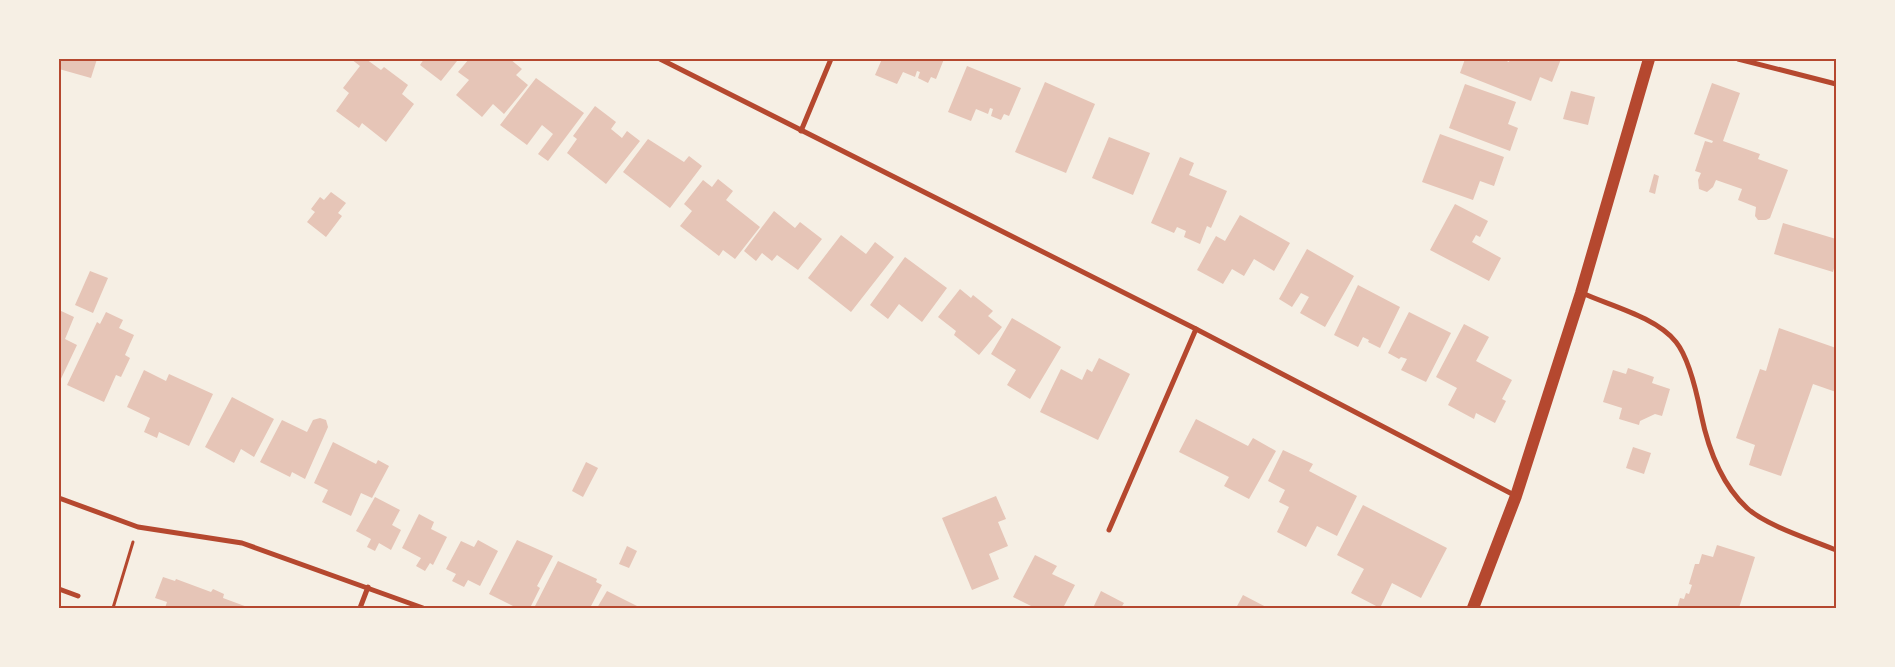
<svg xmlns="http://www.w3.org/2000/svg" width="1895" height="667" viewBox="0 0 1895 667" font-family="'Golos Text',sans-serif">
<rect width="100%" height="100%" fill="#f6efe4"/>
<g fill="#e6c5b7">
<polygon points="60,59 97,59 91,78 59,69"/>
<polygon points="351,59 366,59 381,70 384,67 408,85 402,94 414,104 386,142 362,123 359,128 336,111 349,93 343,88 360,66"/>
<polygon points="424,59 454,59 457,61 441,81 420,65"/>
<polygon points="469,59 510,59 522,69 516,75 528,85 504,114 493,104 482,117 456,95 469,80 458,72"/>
<polygon points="882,59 944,59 936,79 931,77 928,83 918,78 920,72 917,71 915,77 903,72 897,84 875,75"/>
<polygon points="1465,59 1502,59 1509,62 1510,59 1561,59 1552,82 1540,77 1531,101 1460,73"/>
<polygon points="967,66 1021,88 1009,116 1004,114 1001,120 991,116 993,109 990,108 988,114 976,109 971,121 948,112"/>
<polygon points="536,78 584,113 548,161 538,154 553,134 542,125 527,145 500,125"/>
<polygon points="1045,82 1095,104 1066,173 1015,152"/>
<polygon points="1712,83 1740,93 1723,141 1760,154 1758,159 1788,170 1770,218 1766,220 1758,220 1755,216 1756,207 1738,200 1742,189 1716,180 1713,187 1707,192 1699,189 1698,180 1701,173 1695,171 1705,141 1712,143 1713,141 1694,134"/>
<polygon points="1465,84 1516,102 1508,124 1518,128 1510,151 1449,128"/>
<polygon points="1571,91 1595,97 1588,125 1563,119"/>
<polygon points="595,106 616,122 611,129 622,138 627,131 640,141 606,184 567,153 577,139 573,136"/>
<polygon points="1440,134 1504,157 1494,186 1480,181 1473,200 1422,182"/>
<polygon points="1109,137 1150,153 1133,195 1092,178"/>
<polygon points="648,139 684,162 689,156 702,166 670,208 623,172"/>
<polygon points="1180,157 1194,163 1189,175 1227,191 1211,228 1207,226 1200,244 1184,237 1186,231 1177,227 1174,233 1151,223"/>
<polygon points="1654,174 1659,176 1655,194 1649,192"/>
<polygon points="718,179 733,191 726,200 760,227 735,259 723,250 719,256 680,226 692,211 684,204 703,180 712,187"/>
<polygon points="331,192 346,203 338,213 342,216 326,237 307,222 315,212 311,209 320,197 324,200"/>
<polygon points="1455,204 1488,221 1480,237 1476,235 1472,242 1501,258 1489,281 1430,250"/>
<polygon points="774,211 795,228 800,222 822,239 798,270 777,255 772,261 762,253 756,261 744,251"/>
<polygon points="1240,215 1290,243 1274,271 1254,259 1244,276 1232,269 1223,284 1197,270 1216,236 1225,241"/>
<polygon points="1783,223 1836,239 1836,261 1833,272 1774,254"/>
<polygon points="841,235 866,254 875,242 894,257 851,312 808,278"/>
<polygon points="1307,249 1354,276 1325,327 1300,313 1309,297 1301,293 1292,307 1279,299"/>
<polygon points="905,257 947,288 922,322 899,304 888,319 870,305"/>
<polygon points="90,271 108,278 93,313 75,305"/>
<polygon points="1358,285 1400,307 1380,348 1368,342 1369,340 1363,337 1358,347 1334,335"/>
<polygon points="960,289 971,298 973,295 993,311 988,316 1002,327 979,355 954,335 956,331 938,317"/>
<polygon points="59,310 74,317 65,339 77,345 59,383"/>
<polygon points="106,312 123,320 119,328 134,335 125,355 130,358 121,377 116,375 104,402 67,385 97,322 100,324"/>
<polygon points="1409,312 1451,333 1426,382 1401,370 1407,359 1401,357 1399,359 1388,353"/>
<polygon points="1012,318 1061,347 1030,399 1007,385 1016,370 991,354"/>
<polygon points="1464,324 1489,337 1476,361 1512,380 1502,399 1506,401 1495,423 1476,413 1474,419 1448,405 1457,388 1436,377"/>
<polygon points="1779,328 1836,348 1836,392 1813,384 1781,476 1749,465 1755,445 1736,438 1760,369 1766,371"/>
<polygon points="1099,358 1130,374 1098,440 1040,412 1061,369 1082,380 1087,369 1092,372"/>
<polygon points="1628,368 1654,377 1652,383 1670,389 1662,416 1655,414 1640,421 1639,425 1619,419 1622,408 1603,402 1613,370 1626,374"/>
<polygon points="144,370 166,381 169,374 213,394 189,446 159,432 157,438 144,432 150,418 127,407"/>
<polygon points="232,397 274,419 254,457 241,449 234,463 205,447"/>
<polygon points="320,418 326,420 328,427 305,479 292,472 290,477 260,462 282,420 307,432 313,420"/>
<polygon points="1196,419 1248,446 1253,438 1276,451 1249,499 1224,486 1229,477 1179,452"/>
<polygon points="333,442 376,464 378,460 389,466 372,498 361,493 351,516 322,502 328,490 314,483"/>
<polygon points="1633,447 1651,453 1644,474 1626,468"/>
<polygon points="1283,450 1313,464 1309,471 1357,496 1337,536 1317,526 1306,547 1277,532 1289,507 1279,502 1285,490 1268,481"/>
<polygon points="586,462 598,468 583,497 572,491"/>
<polygon points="996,496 1006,519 998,522 1008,546 989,554 999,579 972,590 942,518"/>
<polygon points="375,497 400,510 392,525 401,530 391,550 379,543 375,551 367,547 371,539 356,531"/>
<polygon points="1363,505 1447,548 1421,598 1392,583 1380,608 1351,593 1364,569 1337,555"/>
<polygon points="419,514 434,522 431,529 447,537 433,565 430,563 425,571 416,566 421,558 402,548"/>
<polygon points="478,540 498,551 480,586 468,580 464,587 452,581 456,574 446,569 461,541 474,547"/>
<polygon points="517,540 553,556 537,586 540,588 530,608 517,608 489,594"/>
<polygon points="1717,545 1755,557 1739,608 1677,608 1680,598 1684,599 1686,593 1689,594 1692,585 1689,584 1695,564 1699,564 1702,554 1713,557"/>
<polygon points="627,546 637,551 629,568 619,564"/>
<polygon points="1035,555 1057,566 1052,574 1075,585 1063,608 1035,608 1013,597"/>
<polygon points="558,561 597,579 596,582 602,585 590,608 534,608"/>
<polygon points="163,577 175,581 176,579 211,592 213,589 224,594 223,598 250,608 165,608 167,602 155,598"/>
<polygon points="607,591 641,608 597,608"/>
<polygon points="1101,591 1124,603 1121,608 1093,608"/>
<polygon points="1243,595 1268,608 1236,608"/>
</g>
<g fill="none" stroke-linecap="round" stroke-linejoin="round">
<polyline stroke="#b5482f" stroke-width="3" points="113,608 133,542"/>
<g stroke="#b5482f" stroke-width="5">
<polyline points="660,59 1196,329 1516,496"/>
<polyline points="1738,59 1836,84"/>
<polyline points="801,131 831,59"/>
<path d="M1582,293C1611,306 1656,317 1676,342C1688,357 1697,394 1701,414C1708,448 1720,483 1747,508C1765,525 1812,540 1836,550"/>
<polyline points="59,498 138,527 242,543 423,608"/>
<polyline points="1109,530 1196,329"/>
<polyline points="59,589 78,596"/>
<polyline points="360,608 368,587"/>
</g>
<polyline stroke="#b5482f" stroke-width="12" points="1473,608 1516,496 1581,293 1649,59"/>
</g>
<rect width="1895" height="667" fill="none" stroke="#f6efe4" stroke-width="120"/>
<rect x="60" y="60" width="1775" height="547" fill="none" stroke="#b5482f" stroke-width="2"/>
</svg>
